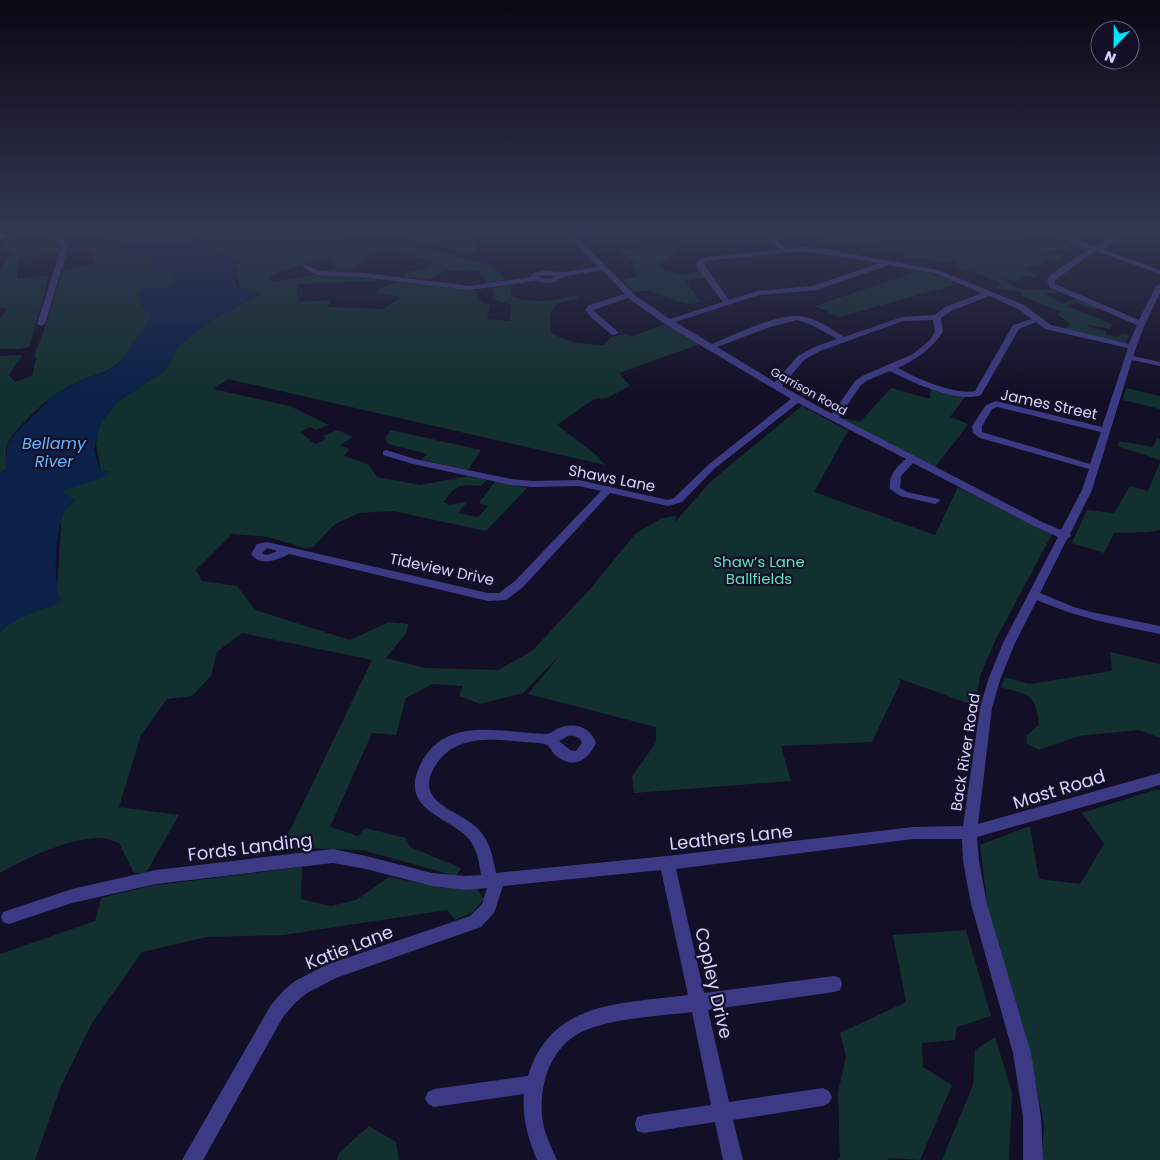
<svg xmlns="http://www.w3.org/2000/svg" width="1160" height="1160" viewBox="0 0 1160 1160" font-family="Poppins,sans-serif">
<rect width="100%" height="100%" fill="#130f26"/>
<g fill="#12302f">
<path d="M167,230L194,231L234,230L262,237L279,230H317L364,245L389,239L492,266L504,278L499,283L489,284L479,271L446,270L429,279L404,277L407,271C417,272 428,270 434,262L389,249L370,254L350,272L331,271L337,267L330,257L281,271L268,278L275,282L317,274L377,278L376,281L297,284V295L300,302L330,300L328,307L384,309L401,297L376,293L380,289L401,281L475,290L482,303L490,305L487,319L509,321L512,305L496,300L492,289L512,285L511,296C534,304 553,301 576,295L580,298L557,304L550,314V332C570,344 582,344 604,345L611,337L624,334L632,336L667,324L700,344L619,373L630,386L607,398L594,399L557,425L595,454L605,465L228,379L214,389L290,406L329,425L316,430L310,427L300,432L315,444L326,439L323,436L338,430L353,437L340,445L350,449L344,456L368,464L377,477L420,485L469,476L487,480L481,486C461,484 455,484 444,502L450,505L468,501L458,513L478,517L488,506L479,503L495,481L527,488L486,531L393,511L359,513L335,524L313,547L305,548L268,537L232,534L196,570L202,581L237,586L255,610L350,640L389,622L408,624L407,632L386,658L426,668L498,670L532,651L591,588L636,533L662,518L676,516L675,522L711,481L802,406L848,431L814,492L935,535L958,487L1052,534L995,641L980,676L975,706L898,678L901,681L872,742L781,746L791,781L634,793L632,777L656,742V727L528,694L561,654L523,693L480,704L459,696L463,686L432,684L406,698L396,735L372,733L330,827L358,836L365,828L406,838L410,847L461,868L456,876L362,850L282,847L372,660L242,633L217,652L211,676L192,696L167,699L141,735L119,807L179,815L146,873H134L119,843C113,841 106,838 100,838C69,838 26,858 0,873V632C15,616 41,610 61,602L57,592L63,491L101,471L96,444L99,426L117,402L164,371L179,345L216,317L259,295L240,287L235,265L246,260C225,259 215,256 203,238Z"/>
<polygon points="410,230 460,230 478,243 476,250 469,254 396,236 399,233"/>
<path d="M880,230H998L1007,234L1039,230L1021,237L1029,241H1038C1047,250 1061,248 1072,242L1088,248L1084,251L1071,245L1064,250L1043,252V254L1057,256L1061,259L1058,261L1045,259L1040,267L1030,265L1026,270L1038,276V278L1025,276L1018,281L1004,279C1022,297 1040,284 1059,292L1045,294L1063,304L1075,299L1099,308L1095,310L1075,302L1067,306L1112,324L1110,329L1089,325L1088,327L1106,331V335L1118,337L1122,333L1129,335L1125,343L1065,329L1070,324L1057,314L1061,312L1020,295L1023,293C1012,288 1007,292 997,288L1000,284C987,275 972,273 957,267V261H933L922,257L905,258L903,250L829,239L828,235Z"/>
<polygon points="43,237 52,238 61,244 59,254 20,258 17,260 17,279 48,275 46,290 29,347 19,349 0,349 0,319 7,308 0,308 0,270 12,252 0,250 4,240"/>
<path d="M107,240L123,248L157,260L159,262L152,267L173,270L172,284L167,287L143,288L152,318C140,332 130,353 117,364C107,373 94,375 82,380C73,384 63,389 55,395C43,402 11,433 7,445C5,452 7,462 6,469L0,474V356L22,355L9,375L15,382L32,376L36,358L34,356L42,336L63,270L96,264L90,251L73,246Z"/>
<path d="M679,245L672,255L659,264L662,269L683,275L699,271L704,278L685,281L701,302C686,308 668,297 654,292C648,289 639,292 633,292L623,280L636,277L633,260L618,250Z"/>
<polygon points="921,270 961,283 839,317 815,306"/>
<path d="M891,388L930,399L931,388L965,397L950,417L968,424C958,439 946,452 935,467L842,421L844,418L860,422Z"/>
<polygon points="1126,388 1160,396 1160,409 1123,400"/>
<polygon points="391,430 481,450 468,470 422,460 427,454 388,444 385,438"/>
<polygon points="1157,438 1160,439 1160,460 1117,446 1119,441 1153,447"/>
<polygon points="1160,462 1160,530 1148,532 1114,533 1104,553 1072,543 1087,510 1114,513 1130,486 1148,491"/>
<path d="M1110,652L1160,664V738L1139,730L1079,736L1039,750L1026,743L1027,735L1039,725C1035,692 1030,696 1001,687L1005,677L1029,684L1112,671Z"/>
<polygon points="1154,790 1160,790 1160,1160 1042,1160 1044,1124 1026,1036 988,910 980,845 1030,826 1039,879 1080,884 1104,844 1082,813"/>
<polygon points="302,867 301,899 331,906 356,900 389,877 439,887 477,889 484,899 473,912 455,920 447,910 283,935 207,937 142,952 92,1023 61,1086 35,1160 0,1160 0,954 95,921 101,898 150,886"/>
<polygon points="966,930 991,1016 957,1027 955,1040 922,1043 923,1067 952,1085 920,1160 889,1158 888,1160 838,1160 840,1158 838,1092 846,1057 840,1033 906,1002 893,935"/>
<polygon points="995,1037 1012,1092 1009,1160 942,1160 973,1085 975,1050"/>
<polygon points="369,1126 396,1142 399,1160 337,1160 339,1153"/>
</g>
<path fill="#0c2248" d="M91,230H167L200,242L211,251L228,256L232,260H247L235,265V283L240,287L260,294L216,317L179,345L164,371L117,402L99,426L94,451L101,471H109L107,476L63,491L75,501C72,503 68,506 66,509C54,527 53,583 61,602C41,610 15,617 0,632V474L6,469L7,445L14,435L54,395L84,379L104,373L117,365L152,318L136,299L143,288L167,287L172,284L173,270L151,269L158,262L157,260L123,248Z"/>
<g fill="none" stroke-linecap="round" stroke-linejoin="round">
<g fill="#3d3a85" fill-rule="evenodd">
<path d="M45,230L47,231V233L60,237L69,244L45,324L41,326L37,324L62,245C44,231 22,237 0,239V235Z"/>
<path d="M563,230H569L573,233L636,230L633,232L576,237L637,297L670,319L723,302L697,268L696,263L701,258L780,249L761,230H768L786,249L802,247L824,249L938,270L1024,305L1051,325L1129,344L1137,325L1049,287L1047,280L1051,274L1089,249L1041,230H1049L1099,248L1118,230H1124L1104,250L1160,270V274L1095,251L1055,280V284L1139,320L1156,286L1160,284V293L1145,324L1133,356L1160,362V366L1132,360L1092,490L1070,534L1071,536L1067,539L1040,593L1074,607L1091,612L1160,626V634C1116,625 1078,618 1037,600L1015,643L1000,680L992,708L978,824L1160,773V785L977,837L979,861L987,904L1031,1053L1041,1117L1043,1160H1023V1117L1013,1053L971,904L963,861L962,839H913L676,869L704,993L834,976L840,978L842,984L840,990L834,992L708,1010L729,1102L823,1088L829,1091L832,1097L829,1103L823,1106L733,1120L743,1160H723L715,1122L644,1133L637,1131L635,1124L637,1117L644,1115L711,1105L692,1012C660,1016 615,1018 586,1030C548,1045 536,1092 544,1128C547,1139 552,1149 557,1160H537C528,1138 522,1118 524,1094L434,1107L428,1104L425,1098L428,1092L434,1089L528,1076C551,1000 622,1004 688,995L661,870L503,886L494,913L481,927L336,978L307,993L295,1003L283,1017L203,1160H182L271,1005L283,991L295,981L326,965L470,916L482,904L487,888L466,890L432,886L366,869L333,863L156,884L72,903L9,924L3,922L1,917L3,912L72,889L156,870L333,849L366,856L432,873L466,876L481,875C479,862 477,849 469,839C450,817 402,811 418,770C441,713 500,733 546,734C551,734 554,730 559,728C575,722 590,727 596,743C587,762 572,770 554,754C552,751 549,746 547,745C542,742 530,743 524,742C494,739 457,734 437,763C409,804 461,809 480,831C490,842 493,858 496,873L667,856L913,827L963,826L980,708L988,680L1003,643L1058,537L1034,526L913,463L901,476L900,488L907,492L939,499L940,501L935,504L900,496L890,489C888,476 896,467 906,459L798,403L714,469L682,502L668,506L610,493L523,587L506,600L488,601L289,554C277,560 261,567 251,554L257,544L267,542L488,593H499L515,581L601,491L579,486L533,487L511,485L413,464L383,455V451L386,450L415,459L511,479L533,481L579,480L668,500L674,498L708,465L791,399L665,324L628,298L593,310L619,333L612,335L592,318L585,310L589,305L625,294L602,270L566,276L551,283L534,281L470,290L363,277L318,275L301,266L306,265L319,271L363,273L470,286L531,277L533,273L543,271L564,272L598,267ZM802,251L880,263L813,286L758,291L729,300L703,263L705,261ZM889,265L934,273L982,293L945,307L935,315L902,317L844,337C830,328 814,316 797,316C775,315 733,335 712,344L675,322L759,295L817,290ZM543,275L555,276L550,279L538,277ZM989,296L1018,309L1032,319L1013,325L975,391C954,395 916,378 898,368C917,359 931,349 943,332L941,318L951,311ZM797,320L812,325L837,339L814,347L798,356L775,382L717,347L770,327ZM933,320L935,332L930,340L913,354L862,376L855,381L832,414L782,386L804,360L820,351L903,321ZM1036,322L1045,329L1128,348L1102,427L996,401L986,405L972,426L973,433L980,438L1089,469L1082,490L1061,530L1042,522L839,417L861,385L868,380L890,371C911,382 959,404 981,395L1019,329ZM997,407L1101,432L1090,464L982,432V426L992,409ZM267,548L277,551C273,553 267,557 262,553ZM568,736C574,735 580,737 582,743L576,751L570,750L559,741Z"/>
</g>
<polygon fill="#ff4fa3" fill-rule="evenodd" points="0,230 7,230 3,238 0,239"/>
</g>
<linearGradient id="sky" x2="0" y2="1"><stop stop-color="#0a0815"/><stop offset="0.59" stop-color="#333752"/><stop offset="1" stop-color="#333752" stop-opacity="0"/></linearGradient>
<rect width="1160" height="392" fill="url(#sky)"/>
<g text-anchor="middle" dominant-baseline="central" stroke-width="4.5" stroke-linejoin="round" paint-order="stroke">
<g font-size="12" fill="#d9d4ff" stroke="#130f26">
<text transform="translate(809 391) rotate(29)">Garrison Road</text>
</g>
<g font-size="15" fill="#d9d4ff" stroke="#130f26">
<text transform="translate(1049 404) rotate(12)">James Street</text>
<text transform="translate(612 478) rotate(11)">Shaws Lane</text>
<text transform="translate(442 569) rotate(12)">Tideview Drive</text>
<text transform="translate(965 752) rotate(-81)">Back River Road</text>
</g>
<g font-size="15" fill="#5fe0c0" stroke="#130f26">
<text x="759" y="561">Shaw’s Lane<tspan x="759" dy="17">Ballfields</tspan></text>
</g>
<g font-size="16" font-style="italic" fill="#62b6ff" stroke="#130f26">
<text x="54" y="443">Bellamy<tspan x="54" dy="18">River</tspan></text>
</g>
<g font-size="18" fill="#d9d4ff" stroke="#130f26">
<text transform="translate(1059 789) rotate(-17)">Mast Road</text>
<text transform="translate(731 837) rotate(-6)">Leathers Lane</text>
<text transform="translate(250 847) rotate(-7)">Fords Landing</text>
<text transform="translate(349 947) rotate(-21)">Katie Lane</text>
<text transform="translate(714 983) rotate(77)">Copley Drive</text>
</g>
</g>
<g transform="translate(1115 45) rotate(202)"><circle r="24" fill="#130f26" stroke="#625e7d"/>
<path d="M0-4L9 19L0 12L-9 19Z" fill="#00e5ff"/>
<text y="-8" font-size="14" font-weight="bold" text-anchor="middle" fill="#d9d4ff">N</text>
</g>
</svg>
